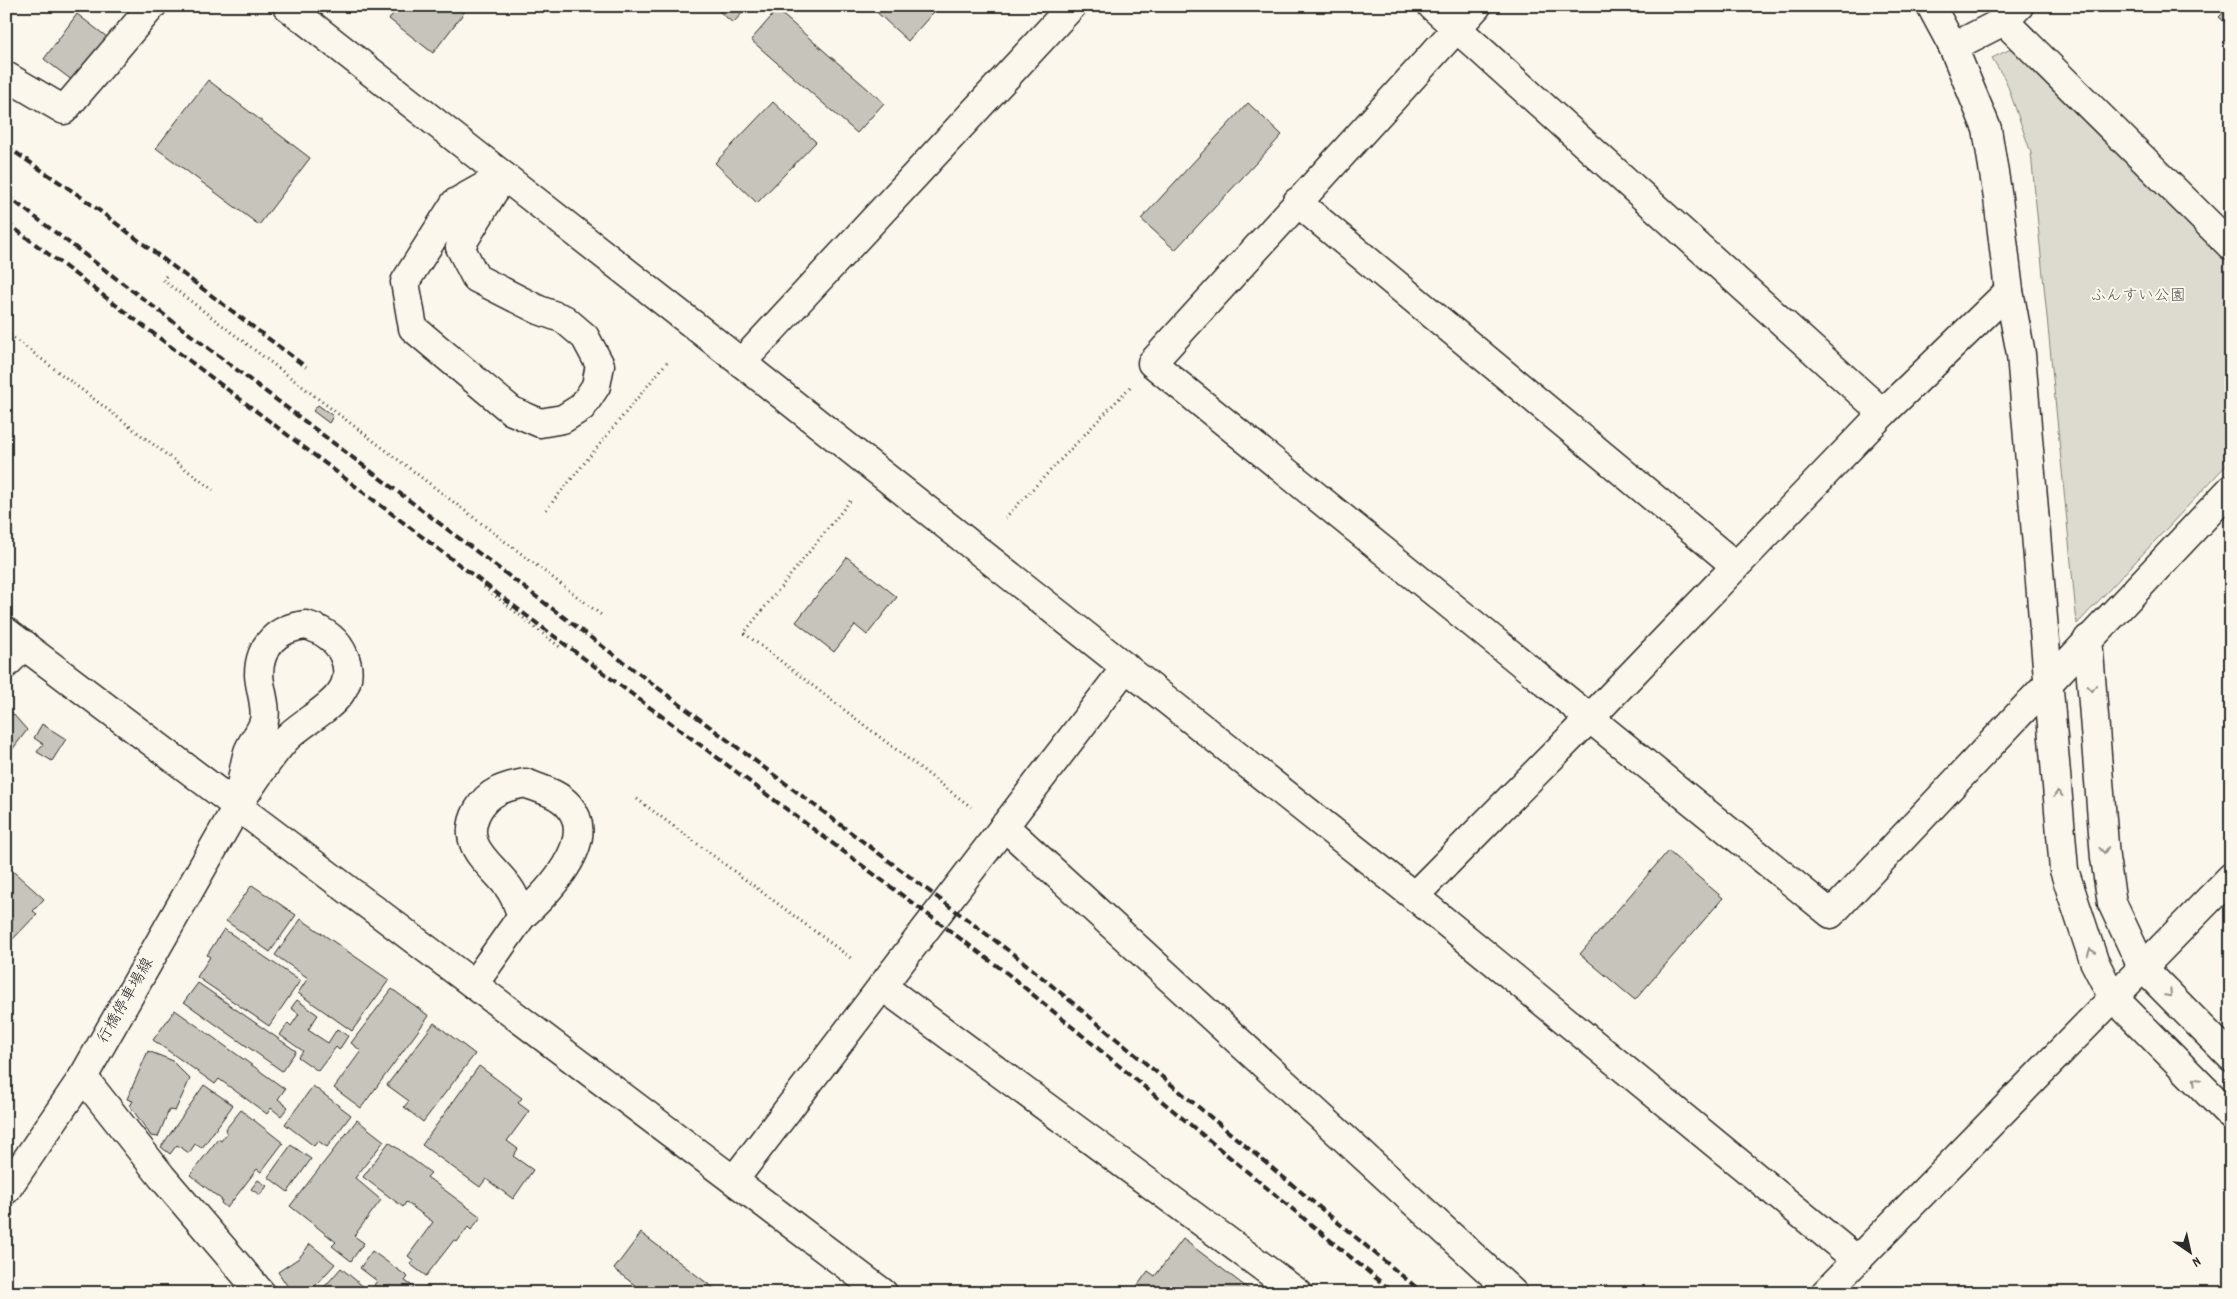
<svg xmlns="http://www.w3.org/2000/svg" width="2237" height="1299" viewBox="0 0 2237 1299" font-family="Dekko,'Klee One',sans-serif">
<rect width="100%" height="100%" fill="#fbf7ec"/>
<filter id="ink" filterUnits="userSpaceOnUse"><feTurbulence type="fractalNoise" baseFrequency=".02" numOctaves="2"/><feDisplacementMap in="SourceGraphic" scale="10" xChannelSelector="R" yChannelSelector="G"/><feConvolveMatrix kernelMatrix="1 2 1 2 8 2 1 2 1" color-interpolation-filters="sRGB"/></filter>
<g filter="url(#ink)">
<polygon fill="#dddad0" stroke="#84827e" points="2017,46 2199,224 2231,260 2231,460 2077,624 2031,153 2006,81 1992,58"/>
<g fill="#c7c4bc" stroke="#2b2b2b">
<polygon points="6,6 16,6 6,19"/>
<polygon points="399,6 469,6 433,53 389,19"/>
<polygon points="713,6 749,6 733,23"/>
<polygon points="870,6 939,6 908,41"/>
<polygon points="2230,6 2231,6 2231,28 2219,17"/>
<polygon points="777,10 884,103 857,133 751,40"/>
<polygon points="77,14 107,37 73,81 44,59"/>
<polygon points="208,80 310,158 259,225 156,148"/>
<polygon points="773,102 816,142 757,203 715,163"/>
<polygon points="1248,103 1282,135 1175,250 1141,219"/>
<polygon points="318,405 333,416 329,423 313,411"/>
<polygon points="847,557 897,597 867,635 855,625 834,652 796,622"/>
<polygon points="6,706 27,730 6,758"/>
<polygon points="42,724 66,739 52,761 37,752 43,744 34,738"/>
<polygon points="1668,851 1723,898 1635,1000 1580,954"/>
<polygon points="6,865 44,899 33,911 37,914 13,939 8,934 6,936"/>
<polygon points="252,885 296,915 270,952 226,921"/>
<polygon points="301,919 389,980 352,1031 298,993 308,978 275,955"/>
<polygon points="224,929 300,981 269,1026 197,977 210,957 207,955"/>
<polygon points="198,983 296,1051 282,1071 184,1002"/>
<polygon points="392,989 429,1016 361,1108 334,1088 361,1051 351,1043"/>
<polygon points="297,1000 318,1015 308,1030 328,1043 337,1029 348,1036 339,1050 336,1047 318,1071 298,1057 303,1051 280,1035 288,1023 291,1026 299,1014 291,1008"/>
<polygon points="175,1010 285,1089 278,1099 288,1107 281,1116 271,1108 267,1114 219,1079 215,1084 153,1040"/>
<polygon points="434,1023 475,1054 423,1122 404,1107 409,1101 387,1085"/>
<polygon points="148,1051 171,1060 190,1079 175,1111 169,1110 158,1137 151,1136 130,1106 133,1101 127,1099"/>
<polygon points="479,1066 522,1098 518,1103 529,1111 507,1141 518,1149 513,1156 533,1170 513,1199 486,1179 480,1187 422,1145"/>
<polygon points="204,1085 233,1105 202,1148 195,1144 189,1153 177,1145 170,1154 161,1147"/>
<polygon points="313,1086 351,1115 327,1147 318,1141 314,1146 285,1124"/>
<polygon points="241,1110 283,1143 261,1172 257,1169 227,1208 221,1203 222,1200 190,1175 218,1139 221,1141 227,1133 225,1130"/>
<polygon points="357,1120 384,1141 355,1178 381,1200 354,1236 364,1243 351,1261 332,1246 336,1242 290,1206"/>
<polygon points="389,1142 431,1173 427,1177 481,1217 471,1230 468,1227 457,1242 454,1240 426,1276 410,1264 413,1260 408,1256 433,1222 406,1202 403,1207 363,1177"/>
<polygon points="291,1145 311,1159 288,1192 268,1177"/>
<polygon points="258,1180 267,1186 260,1195 251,1189"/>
<polygon points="641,1233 720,1293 645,1293 614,1269"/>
<polygon points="1183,1239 1254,1293 1132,1293 1148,1271 1155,1276"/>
<polygon points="310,1244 335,1264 309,1293 292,1293 278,1272 299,1258"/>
<polygon points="372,1251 408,1277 405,1281 414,1287 410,1293 385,1293 374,1285 377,1281 360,1268"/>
<polygon points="341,1268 365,1288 360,1293 319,1293"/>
</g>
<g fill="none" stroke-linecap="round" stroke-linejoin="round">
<g stroke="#2b2b2b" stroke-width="31">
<g id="minor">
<polyline points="287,6 695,326 1414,896 1857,1260"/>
<polyline points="1432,6 1883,413"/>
<polyline points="1477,6 1152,363 1831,914 2231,489"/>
<polyline points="1931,6 1953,47"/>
<polyline points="2019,6 2004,21 1953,47 1987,129 1998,198 2009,291 2021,354 2064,870 2094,961 2112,996 2231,1116"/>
<polyline points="2004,21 2231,246"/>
<polyline points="6,76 64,110 152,6"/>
<polygon points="503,176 460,247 476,278 539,310 564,319 585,337 600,365 596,386 582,407 563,419 540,423 512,411 413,328 405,282 455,203"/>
<polyline points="1297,202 1736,566"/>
<polyline points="741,363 1072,6"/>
<path d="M306,625C323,630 337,639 344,656C362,699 307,715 285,740C267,760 253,783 238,805C241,788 243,769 248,752C252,741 261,733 264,721C267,706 260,690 259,675C259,645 278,628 306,625Z"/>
<polyline points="6,632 883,1293"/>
<polyline points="2088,639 2105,858 2112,903 2142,967 2231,1057"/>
<polyline points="6,664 25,645"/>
<path d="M525,783C540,789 558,793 569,806C599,841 547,893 522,916C519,908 516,899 511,891C495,865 457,848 478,810C489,791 505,787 525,783Z"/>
<polyline points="1004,826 1513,1293"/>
<polyline points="1414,896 1589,719 1883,413 2009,291"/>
<polyline points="474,984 522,916"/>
<polyline points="882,986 1298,1293"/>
<polyline points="83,1077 162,1177 261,1293"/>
<polyline points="734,1180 1126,667"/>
<polyline points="1825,1293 2231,877"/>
</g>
</g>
<g stroke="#2b2b2b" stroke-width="31">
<polyline id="major" points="6,1190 83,1077 238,805"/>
</g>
<g stroke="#2b2b2b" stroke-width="3" stroke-dasharray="1 4" stroke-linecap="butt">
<polyline points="166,276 163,280 604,617"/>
<polyline points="6,332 213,490"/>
<polyline points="850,501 744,633 971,807"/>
<polyline points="546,510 667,362"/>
<polyline points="1005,518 1130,387"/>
<polyline points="484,587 561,648"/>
<polyline points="637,799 852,959"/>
</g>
<use href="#minor" stroke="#fbf7ec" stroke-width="28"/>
<use href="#major" stroke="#fbf7ec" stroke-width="28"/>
<g stroke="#2b2b2b" stroke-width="4" stroke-dasharray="8 4" stroke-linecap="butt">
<polyline points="6,146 84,199 306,367"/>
<polyline points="6,195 542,601 1021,960 1423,1293"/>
<polyline points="6,222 527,616 1008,974 1394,1293"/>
</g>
</g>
<defs><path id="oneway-chevron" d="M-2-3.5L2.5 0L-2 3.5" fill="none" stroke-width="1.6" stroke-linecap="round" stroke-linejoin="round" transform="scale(1.25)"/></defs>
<g stroke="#93918c">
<use href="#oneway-chevron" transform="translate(2092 688) rotate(85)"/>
<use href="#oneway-chevron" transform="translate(2058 794) rotate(-95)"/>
<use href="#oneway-chevron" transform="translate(2104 850) rotate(85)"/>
<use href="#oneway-chevron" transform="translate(2091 952) rotate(-110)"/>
<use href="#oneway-chevron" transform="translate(2169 994) rotate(45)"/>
<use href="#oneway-chevron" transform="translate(2196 1081) rotate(-135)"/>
</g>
</g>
<g text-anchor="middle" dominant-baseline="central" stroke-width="4" stroke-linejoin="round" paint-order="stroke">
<g font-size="16" fill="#585754" stroke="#fbf7ec">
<text x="2138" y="296">ふんすい公園</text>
</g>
<g font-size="16" fill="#2b2b2b" stroke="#fbf7ec">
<text transform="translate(126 1001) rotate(-60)">行橋停車場線</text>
</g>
</g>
<rect width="2237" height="1299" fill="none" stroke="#fbf7ec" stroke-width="25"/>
<rect x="12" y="12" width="2212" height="1274" fill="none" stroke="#2b2b2b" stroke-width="2" filter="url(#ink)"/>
<g transform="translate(2190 1252) rotate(146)" stroke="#fbf7ec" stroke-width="4" paint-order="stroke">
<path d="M0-4L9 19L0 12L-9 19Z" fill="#2b2b2b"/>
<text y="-8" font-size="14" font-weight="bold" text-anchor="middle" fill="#2b2b2b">N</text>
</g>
</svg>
